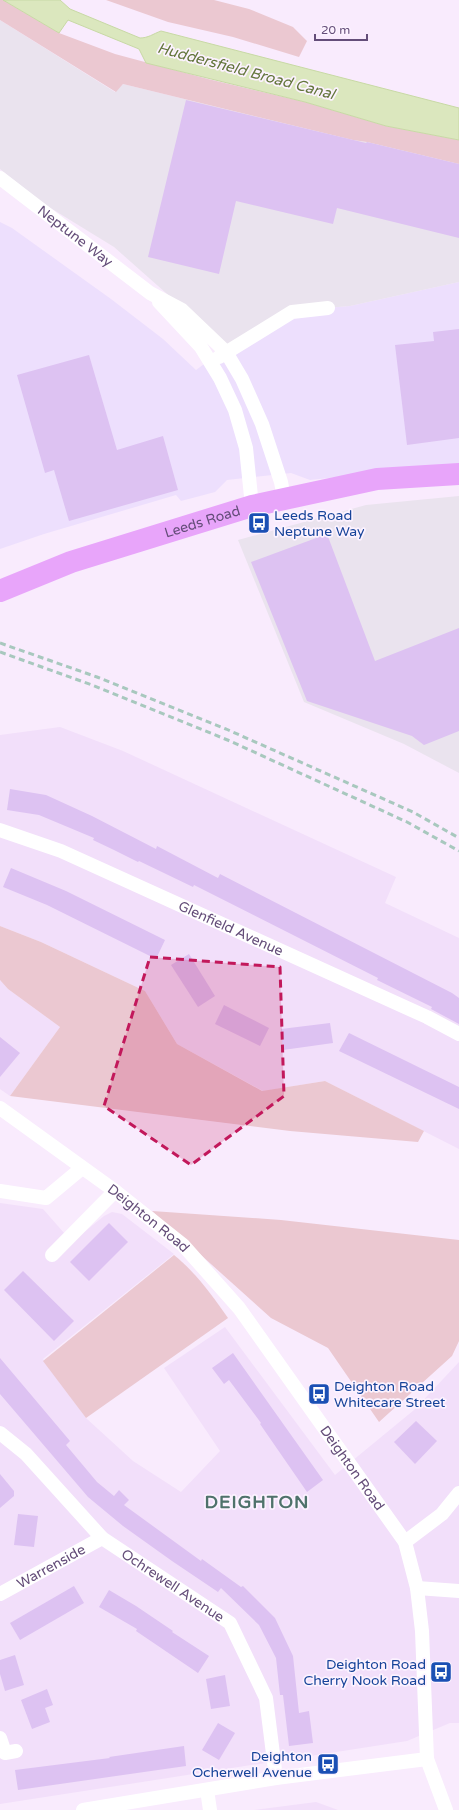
<svg xmlns="http://www.w3.org/2000/svg" width="459" height="1810" viewBox="0 0 459 1810" font-family="'Varela Round',sans-serif">
<rect width="100%" height="100%" fill="#f9ebfd"/>
<g fill="#f2dffa">
<polygon points="60,727 123,751 396,877 385,903 459,938 459,1149 325,1081 263,1091 177,1044 145,991 41,942 0,926 0,735"/>
<polygon points="0,980 8,989 60,1027 10,1096 0,1089"/>
<polygon points="0,1203 43,1209 72,1242 104,1216 112,1212 122,1214 174,1254 43,1359 86,1418 133,1461 181,1492 220,1451 164,1368 225,1327 335,1475 414,1410 459,1362 459,1723 450,1723 407,1741 0,1804"/>
<polygon points="316,1802 338,1810 254,1810"/>
</g>
<polygon fill="#eddffd" points="0,222 12,228 111,299 163,339 196,370 227,347 290,311 350,306 459,282 459,464 310,480 291,473 227,480 215,492 200,496 181,501 176,495 44,534 0,549"/>
<g fill="#eae3ee">
<polygon points="0,20 115,92 123,84 353,140 367,142 459,164 459,282 350,306 290,311 227,347 114,247 44,204 0,169"/>
<polygon points="459,496 459,773 404,744 304,702 238,540 366,505"/>
</g>
<g fill="#ebc8d1">
<polygon points="0,0 3,0 59,33 115,54 208,79 305,102 386,126 459,140 459,164 367,142 353,140 123,84 116,92 0,20"/>
<polygon points="106,0 214,0 249,9 293,27 307,41 299,57 233,37 168,22"/>
<polygon points="0,926 41,942 145,991 177,1044 262,1091 325,1081 424,1131 418,1142 290,1131 10,1096 60,1027 8,989 0,980"/>
<polygon points="152,1211 281,1220 459,1240 459,1341 452,1356 379,1422 328,1348 271,1318"/>
<path d="M174,1255C196,1273 212,1295 228,1318L86,1418L43,1361Z"/>
</g>
<path fill="#dbe7be" stroke="#c8d9a5" d="M3,0H60L70,9L140,38C148,38 153,34 161,31L459,108V140L386,126L305,102L146,63L139,49L68,20L59,33Z"/>
<g fill="#ddc2f2">
<polygon points="186,100 366,143 367,142 459,164 459,238 337,208 333,224 236,201 219,274 148,257"/>
<polygon points="459,329 459,438 407,445 395,345 434,341 433,332"/>
<polygon points="89,355 117,450 163,436 178,490 69,521 54,470 45,473 17,375"/>
<polygon points="327,534 375,661 459,628 459,731 424,745 412,736 307,701 251,562"/>
<polygon points="10,789 46,795 92,816 156,849 157,846 218,878 220,874 452,993 459,998 459,1024 431,1009 432,1007 377,980 378,978 194,885 193,887 139,861 138,862 114,850 93,840 94,838 39,815 7,810"/>
<polygon points="11,868 66,891 165,940 156,959 47,905 3,887"/>
<polygon points="189,954 215,996 198,1007 171,965"/>
<polygon points="224,1005 269,1028 260,1046 215,1024"/>
<polygon points="330,1023 333,1043 283,1050 281,1029"/>
<polygon points="349,1033 459,1087 459,1109 339,1051"/>
<polygon points="0,1037 20,1053 0,1077"/>
<polygon points="109,1223 128,1242 89,1281 70,1262"/>
<polygon points="23,1271 74,1321 54,1341 4,1290"/>
<polygon points="233,1353 323,1480 307,1492 260,1424 261,1423 229,1380 224,1384 212,1368"/>
<polygon points="0,1358 70,1441 66,1445 97,1482 114,1496 119,1490 129,1500 124,1505 201,1561 202,1559 241,1587 243,1586 275,1618 293,1656 299,1713 309,1711 313,1743 289,1746 283,1695 280,1695 276,1658 259,1625 221,1588 218,1592 172,1561 123,1526 88,1497 0,1394"/>
<polygon points="416,1421 437,1441 415,1464 394,1442"/>
<polygon points="0,1474 14,1491 14,1496 0,1508"/>
<polygon points="18,1514 38,1516 34,1547 14,1545"/>
<polygon points="74,1586 84,1603 20,1640 10,1623"/>
<polygon points="109,1590 136,1606 173,1631 172,1632 209,1656 198,1673 136,1631 137,1629 99,1607"/>
<polygon points="15,1655 24,1685 5,1691 0,1674 0,1660"/>
<polygon points="225,1675 230,1706 211,1709 206,1679"/>
<polygon points="47,1689 53,1705 45,1708 50,1722 32,1729 21,1700"/>
<polygon points="218,1723 235,1733 219,1760 202,1750"/>
<polygon points="184,1746 186,1766 18,1790 15,1770 110,1758 109,1757"/>
</g>
<g fill="none" stroke-linecap="round" stroke-linejoin="round">
<g stroke="#fff" stroke-width="14">
<path id="s1" d="M0,178L150,293L182,310L226,352L242,379L262,424L281,482L284,498"/>
<polyline points="159,302 201,347 220,378 235,410 246,448 252,506"/>
<polyline points="219,357 292,312 328,308"/>
<path id="s2" d="M0,830L61,851L427,1017L459,1034"/>
<path id="s3" d="M0,1108L115,1191L183,1245L239,1308L405,1542L417,1588L422,1631L427,1759L446,1810"/>
<polyline points="0,1191 46,1198 82,1168"/>
<polyline points="52,1255 115,1191"/>
<path id="s4" d="M0,1433L26,1454L102,1538L230,1623L266,1698L276,1778"/>
<polyline points="405,1542 442,1514 459,1493"/>
<polyline points="417,1588 459,1591"/>
<path id="s5" d="M0,1594L102,1538"/>
<polyline points="0,1738 5,1753 16,1751"/>
<polyline points="207,1790 210,1810"/>
<polyline points="83,1810 276,1778 427,1759"/>
</g>
<path stroke="#e8a5fa" stroke-width="22" id="s6" d="M0,591L71,562L252,506L377,479L459,474"/>
<g stroke="#a8c8be" stroke-width="3" stroke-dasharray="6 4" stroke-linecap="butt">
<polyline points="0,643 97,677 226,729 413,812 459,838"/>
<polyline points="0,652 92,685 230,741 407,822 459,851"/>
</g>
</g>
<path fill="#c2185b" fill-opacity="0.2" stroke="#c2185b" stroke-width="3" stroke-dasharray="8 5" stroke-linejoin="round" d="M150,957L280,967L284,1096L191,1165L104,1106Z"/>
<defs>
<g id="bus-square" transform="scale(1.15)"><rect x="-9" y="-9" width="18" height="18" rx="4" fill="#1a4fb4" stroke="#fcf2ff"/><path d="M-5-6H5V4H4V6H2V4H-2V6H-4V4H-5ZM-3.5-4V0h7V-4ZM-3.5 1.2v1.5H-2V1.2ZM2 1.2v1.5H3.5V1.2Z" fill="#fff"/></g>
</defs>
<g fill-rule="evenodd">
<use href="#bus-square" x="259" y="523"/>
<use href="#bus-square" x="319" y="1394"/>
<use href="#bus-square" x="441" y="1672"/>
<use href="#bus-square" x="328" y="1764"/>
</g>
<g text-anchor="middle" dominant-baseline="central" stroke-width="3.5" stroke-linejoin="round" paint-order="stroke">
<g font-size="14" fill="#644d79" stroke="#fcf2ff">
<text stroke="none"><textPath href="#s1" startOffset="95">Neptune Way</textPath></text>
<text stroke="none"><textPath href="#s6" startOffset="214">Leeds Road</textPath></text>
<text stroke="none"><textPath href="#s2" startOffset="251">Glenfield Avenue</textPath></text>
<text stroke="none"><textPath href="#s3" startOffset="185">Deighton Road</textPath></text>
<text stroke="none"><textPath href="#s3" startOffset="509">Deighton Road</textPath></text>
<text stroke="none"><textPath href="#s5" startOffset="58">Warrenside</textPath></text>
<text stroke="none"><textPath href="#s4" startOffset="232">Ochrewell Avenue</textPath></text>
</g>
<g font-size="14" fill="#164399" stroke="#fcf2ff" text-anchor="start">
<text x="274" y="515">Leeds Road<tspan x="274" dy="16">Neptune Way</tspan></text>
<text x="334" y="1386">Deighton Road<tspan x="334" dy="16">Whitecare Street</tspan></text>
<text x="426" y="1664" text-anchor="end">Deighton Road<tspan x="426" dy="16">Cherry Nook Road</tspan></text>
<text x="312" y="1756" text-anchor="end">Deighton<tspan x="312" dy="16">Ocherwell Avenue</tspan></text>
</g>
<g font-size="15" font-style="italic" fill="#63763c" stroke="#fcf2ff">
<text transform="translate(246 71) rotate(15)">Huddersfield Broad Canal</text>
</g>
<g font-size="18" font-weight="bold" letter-spacing="1" fill="#4f726b" stroke="#fcf2ff">
<text x="257" y="1502">DEIGHTON</text>
</g>
</g>
<path d="M315 34v6h52v-6" fill="none" stroke="#644d79" stroke-width="2"/>
<text x="321" y="34" font-size="12" fill="#644d79" stroke="#fcf2ff" stroke-width="3" paint-order="stroke">20 m</text>
</svg>
